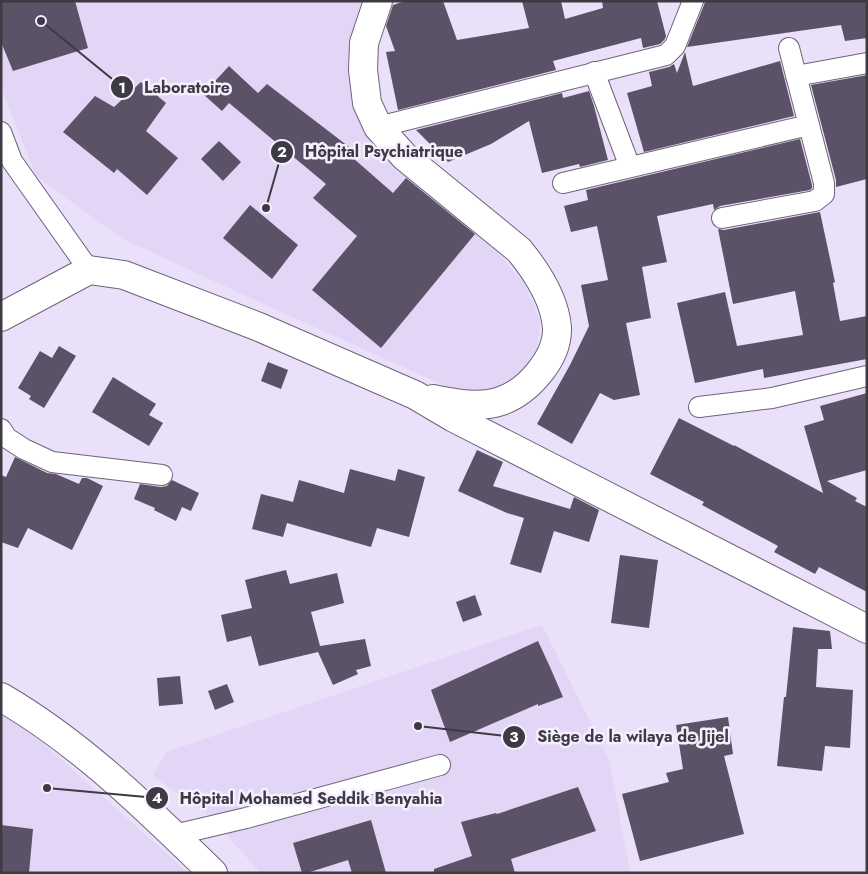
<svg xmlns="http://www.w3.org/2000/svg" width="868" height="874" viewBox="0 0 868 874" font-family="Jost,sans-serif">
<rect width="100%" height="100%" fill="#eae0f9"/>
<g fill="#e2d5f5">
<polygon points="1,1 370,1 360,102 487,240 524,284 540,320 537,353 511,383 466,395 294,318 123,239 36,176 1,87"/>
<polygon points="542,625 609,760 630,873 261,873 232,841 217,821 153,776 166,752"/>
<polygon points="1,706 130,821 188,873 1,873"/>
</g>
<g fill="#5b5268">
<polygon points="1,1 75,1 88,48 13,71 1,42"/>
<polygon points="405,1 443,1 457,40 529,28 522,1 561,1 565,19 603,8 602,1 657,1 666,36 665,39 660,44 643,48 641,38 553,61 556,70 398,110 386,52 395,51 386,26 393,5"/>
<polygon points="705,1 867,1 867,38 845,41 841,25 687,47 704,5"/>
<polygon points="685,52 693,86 780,61 794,116 644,152 627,93 652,86 649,72 669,67 674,64 677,73"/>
<polygon points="229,66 258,93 267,84 357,153 353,158 393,193 406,178 475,234 381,348 312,290 357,236 313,198 326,184 229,103 222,111 203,94"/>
<polygon points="867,75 867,179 836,187 836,180 811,85"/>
<polygon points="141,82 166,103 146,131 178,158 147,195 117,169 114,173 63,132 95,96 114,107"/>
<polygon points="589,91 594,106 608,160 580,167 579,164 542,173 529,121 491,144 448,162 416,130 562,93 563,98"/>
<polygon points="800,139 812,185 812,188 810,190 720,206 714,210 713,204 657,216 667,262 642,267 651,318 626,323 640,395 614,400 600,393 572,444 537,424 570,365 589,326 581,285 608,280 597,226 571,232 564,206 588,200 586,190"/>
<polygon points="219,141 241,162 223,181 201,159"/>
<polygon points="250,205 298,245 272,279 223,238"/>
<polygon points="820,212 835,282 833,283 840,321 867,316 867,359 764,378 763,369 695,383 677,303 725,292 737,346 803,335 795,291 733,304 718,229 724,230"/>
<polygon points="59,346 76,356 44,408 29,399 31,396 18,388 40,351 52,358"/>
<polygon points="268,362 288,370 281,389 261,381"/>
<polygon points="113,377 156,404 149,415 163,423 149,446 92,412"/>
<polygon points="867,393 867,470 827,481 857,498 855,501 867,507 867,592 819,567 815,574 774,552 778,546 702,505 704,502 650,474 679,418 734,446 734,445 823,493 804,426 824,420 820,406"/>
<polygon points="477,450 503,462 493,486 570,509 574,497 599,510 589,542 554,531 541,573 510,564 524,518 507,513 458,491"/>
<polygon points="15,457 47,473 56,474 79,484 82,478 87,478 103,486 72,550 28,528 18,548 1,542 1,475 6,477"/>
<polygon points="350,469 395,481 398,469 425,477 409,537 377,528 371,547 287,523 283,537 252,529 261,494 293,502 299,480 344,493"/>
<polygon points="172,480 199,493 191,511 182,507 176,521 154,510 155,508 134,499 140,484 161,487 167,486"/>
<polygon points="620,555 658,560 649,628 611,623"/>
<polygon points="286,570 290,584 337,573 344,603 311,612 320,646 365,639 371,666 356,670 358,674 333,685 318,652 259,666 251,636 227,642 221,615 252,608 245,580"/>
<polygon points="475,595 482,615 463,622 456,602"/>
<polygon points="793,627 830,631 832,649 818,649 816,687 853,690 850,748 825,746 822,771 777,766 784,697 786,697"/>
<polygon points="538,641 550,667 563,697 538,706 538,704 450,742 431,690"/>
<polygon points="180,676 183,704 159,706 157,678"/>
<polygon points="227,684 234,702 215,710 208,691"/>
<polygon points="728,717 733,754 724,756 744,834 640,861 622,794 669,782 666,773 683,769 676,725"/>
<polygon points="578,787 596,831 511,859 515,873 434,873 434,869 472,856 461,822 496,813 497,814"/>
<polygon points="371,820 386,873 352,873 348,860 307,873 302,873 293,843"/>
<polygon points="1,825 33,829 29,873 1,873"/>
</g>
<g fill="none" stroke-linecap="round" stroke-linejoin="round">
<g stroke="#6d647a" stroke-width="22">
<g id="street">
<polyline points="594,72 630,167"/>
<polyline points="796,76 867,63"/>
<polyline points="378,127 666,55 675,46 693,1"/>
<polyline points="1,132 12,161 89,270"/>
<polyline points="563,183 809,125"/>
<polyline points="722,218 815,201 824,194 824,183 789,48"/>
<polyline points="699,407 772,398 867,376"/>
<polyline points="1,429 7,438 24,449 52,462 162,475"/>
<polyline points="174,835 246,818 440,765"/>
</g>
</g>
<g stroke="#6d647a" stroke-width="30">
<g id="secondary">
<path d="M378,1L364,43L363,70L367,103L378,127L405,157L519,250C537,272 555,299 557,328C558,359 526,394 498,402C477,408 454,403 433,399"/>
<polyline points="1,317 89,270 124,275 259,327 415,395 454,418 867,629"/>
<path d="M1,697C82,744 147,809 213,873"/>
</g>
</g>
<use href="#street" stroke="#fff" stroke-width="20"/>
<use href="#secondary" stroke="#fff" stroke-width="28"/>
</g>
<path fill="none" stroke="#3e3a44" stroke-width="2" d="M41 21L122 87M266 208L282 152M418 726L514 737M47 788L157 798"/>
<g fill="#3e3a44" stroke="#f5efff" stroke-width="2">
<circle cx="41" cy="21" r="5"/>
<circle cx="266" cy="208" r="5"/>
<circle cx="418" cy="726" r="5"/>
<circle cx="47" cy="788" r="5"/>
<circle cx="122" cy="87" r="12"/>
<circle cx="282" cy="152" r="12"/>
<circle cx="514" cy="737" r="12"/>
<circle cx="157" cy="798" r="12"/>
</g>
<g font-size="15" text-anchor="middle" font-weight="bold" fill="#fff">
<text x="122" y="93">1</text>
<text x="282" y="157">2</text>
<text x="514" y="742">3</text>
<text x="157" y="803">4</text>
</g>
<g font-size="16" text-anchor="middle" font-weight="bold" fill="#3e3a44" stroke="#f5efff" stroke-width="5" stroke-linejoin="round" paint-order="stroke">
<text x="187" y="93">Laboratoire</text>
<text x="384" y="157">Hôpital Psychiatrique</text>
<text x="633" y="742">Siège de la wilaya de Jijel</text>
<text x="311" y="804">Hôpital Mohamed Seddik Benyahia</text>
</g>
<rect width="868" height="874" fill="none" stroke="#3e3a44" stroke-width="5"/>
</svg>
